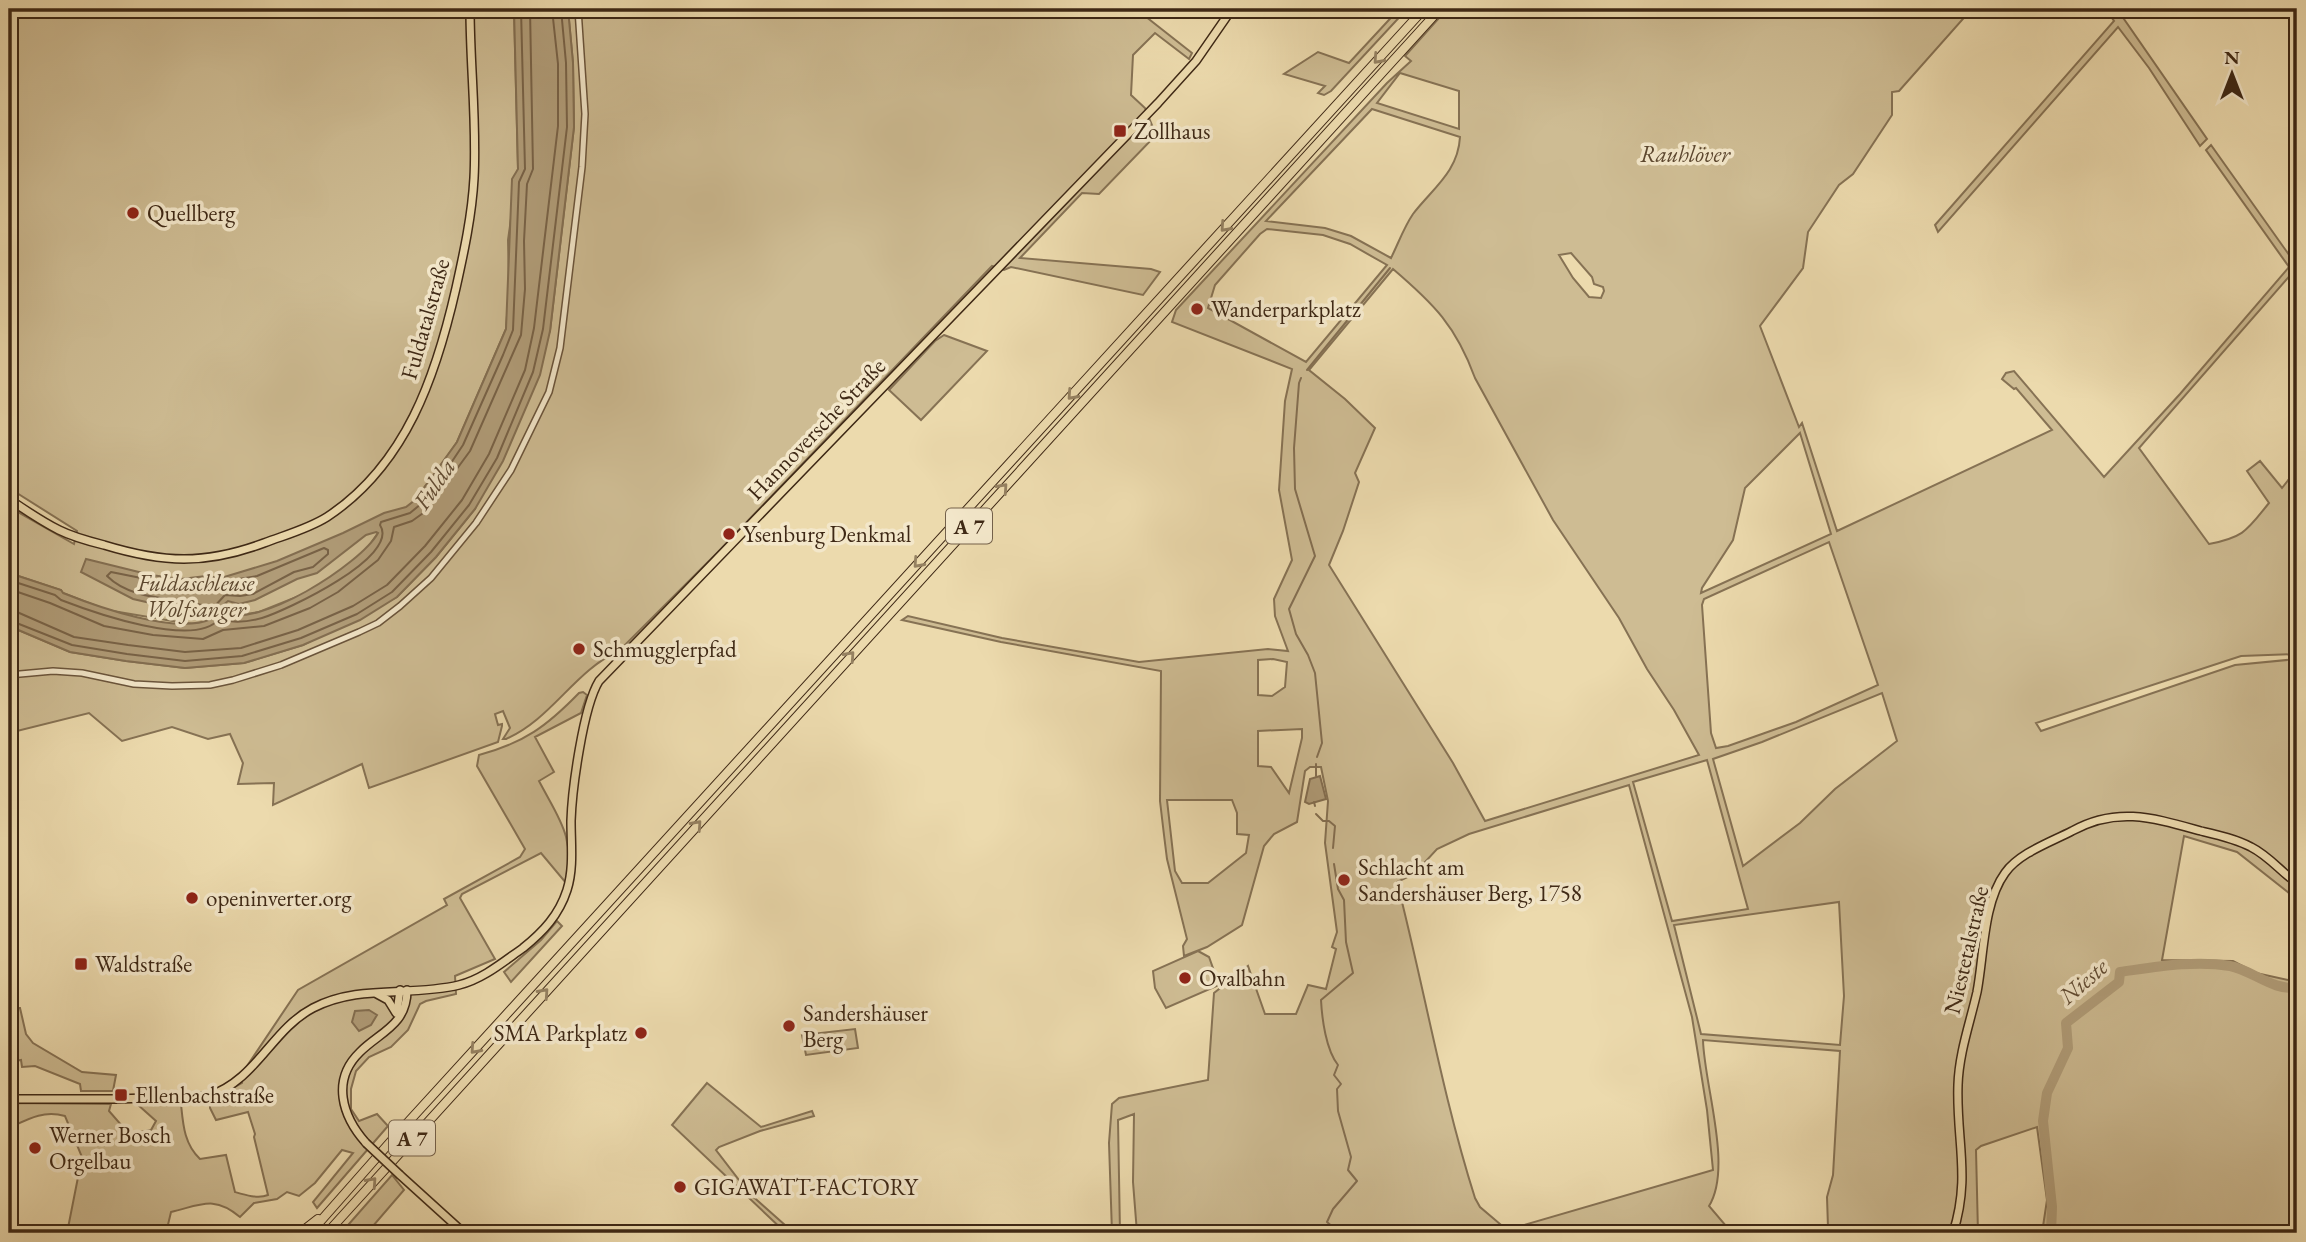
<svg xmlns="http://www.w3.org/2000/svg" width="2306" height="1242" viewBox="0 0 2306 1242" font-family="'EB Garamond',serif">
<rect width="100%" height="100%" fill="#ecdaad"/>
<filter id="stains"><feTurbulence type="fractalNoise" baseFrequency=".00286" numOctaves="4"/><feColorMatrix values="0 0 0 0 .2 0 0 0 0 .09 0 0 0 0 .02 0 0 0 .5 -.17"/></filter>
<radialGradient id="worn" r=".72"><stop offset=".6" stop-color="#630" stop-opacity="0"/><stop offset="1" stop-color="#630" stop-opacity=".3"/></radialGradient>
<g fill="#cebc93" stroke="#867254" stroke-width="2" fill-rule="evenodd">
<polygon points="9,9 514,9 518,169 508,240 509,288 506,329 457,442 435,474 405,512 378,533 366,550 354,560 331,578 304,594 259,612 211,619 201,624 184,623 107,610 63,593 61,590 9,573 9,507 74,544 77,531 9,488"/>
<path d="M568,9H1136L1192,53L1189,59L1155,33L1133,55L1131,95L1145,108L1156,135L1099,194L1082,193L1020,258L1151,269L1160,272L1143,295L1011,267L1004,270L992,266L716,554L619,651C575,670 552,719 506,739H503L510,728L503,711L495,714L498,725L502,724V726L498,742L369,788L362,764L273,805L274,783L238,784L243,763L230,734L208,739L172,727L122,741L89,713L9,733V626L70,652L126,661L185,668L244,663L303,645L397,597L436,557L475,509L550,331L574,127L573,63Z"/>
<polygon points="1399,9 1407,9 1331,91 1324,95 1318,93 1325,86 1284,74 1318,52 1349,63"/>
<path d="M1447,9H1967L1970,11L1899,91L1892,92V115L1853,174L1839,185L1808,232L1803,268L1760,326L1799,427L1802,423L1837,531L2052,430L2016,388L2014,389L2002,379L2006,373L2014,371L2104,477L2180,394L2289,267L2206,150L2211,145L2292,259L2297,254V277L2293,272L2139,448L2209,544C2245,537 2247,530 2269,503L2247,471L2260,461L2282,488L2297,469V654L2241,656L2036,723L2041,731L2235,665L2297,659V896L2289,893L2237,852L2184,836L2162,960L2233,961L2256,973L2297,982V1233H2042L2047,1200L2037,1127L1981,1146L1976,1150L1978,1233H1824L1828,1227L1827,1197L1833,1175L1840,1051L1703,1040C1704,1085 1733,1167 1709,1206L1732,1233H1137L1133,1182L1134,1114L1118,1120L1120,1233H1112L1109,1143L1112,1104L1119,1098L1208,1080L1214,993L1248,966L1265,1014H1296L1308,985L1326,989L1336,949L1332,947L1337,932L1325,843L1328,801L1321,767H1310L1305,771L1297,822L1274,834L1264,846L1242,925L1207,947L1184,956L1183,946L1187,939L1167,859L1164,835L1160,801L1161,671L1001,642L902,620L908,616L1002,638L1139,662L1268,649L1288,651L1275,616L1274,599L1292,560L1279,490L1285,401L1292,369L1172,322L1176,310L1387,83L1411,61L1405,56ZM1400,73L1459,91V129L1377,103ZM1372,109L1460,137C1458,172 1433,188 1413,214C1404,227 1398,244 1391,258L1351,236L1325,228L1266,221ZM1267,229L1323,235L1350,244L1387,265L1306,362L1208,308L1215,285L1260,234ZM1571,253L1592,277L1594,284L1603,287L1604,291L1601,298L1589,297L1573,278L1559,255ZM1393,269C1434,304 1456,326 1475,378L1553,520L1619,618L1647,669L1674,710L1699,755L1485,821L1453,763L1329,565L1343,531L1359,482L1355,473L1375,428L1345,399L1309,370ZM1800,433L1831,534L1701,593L1702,588L1733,540L1745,488ZM1829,542L1878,685L1796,722L1728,746L1716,748L1711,733L1702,605L1704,599ZM1273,659L1287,662L1285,687L1272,696L1258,695V660ZM1882,693L1897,741L1835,789L1800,823L1743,866L1713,759L1762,742ZM1302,729V738L1289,793L1271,767L1258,766V731ZM1707,760L1748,909L1672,921L1633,782ZM1629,785L1692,1017L1707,1110L1713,1170L1507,1230L1480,1207L1475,1198C1442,1094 1424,987 1397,882L1414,874L1437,849L1469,834ZM1167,800H1232L1237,813V834L1249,835L1246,853L1208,883H1182L1175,871ZM1839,902L1844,996L1840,1045L1701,1034L1674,925Z"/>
<polygon points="2106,9 2114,9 2119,16 2125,9 2132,9 2124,19 2207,139 2200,146 2149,68 2118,27 1938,232 1935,225 2114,21"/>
<polygon points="944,335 987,351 921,420 889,390 935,341"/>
<path d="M583,692L587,695L581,713L535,737L554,772L539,781C560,821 575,836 566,883L541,853L462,894L460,898L495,959L455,976L456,994L426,1001L420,1004L408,1030L391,1047L369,1057L356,1071L351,1089V1109L359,1121L377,1114L388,1126L317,1208L313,1202L353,1153L342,1150L315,1183L299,1196L287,1192L277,1199L254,1203L240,1217C214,1195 201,1205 171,1212L166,1233H67L82,1157L65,1116C43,1110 28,1119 9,1128V1103L111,1104L109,1111L129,1134L151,1130L156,1121L137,1104H181C183,1124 184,1144 200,1159L226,1155L235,1192C245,1195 258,1199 268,1195L254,1137L255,1134L248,1112L216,1120L210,1108V1101L242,1083L243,1072L298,990L447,905L444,899L520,857L525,849L477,766L479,755C524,743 547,726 579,693Z"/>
<polygon points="557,921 562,926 511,982 504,972 541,940"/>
<polygon points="1198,951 1209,957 1219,985 1166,1008 1155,988 1153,971"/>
<polygon points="9,1008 20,1008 26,1034 33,1043 82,1072 116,1075 113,1091 81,1091 80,1084 35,1066 22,1067 21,1060 9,1062"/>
<polygon points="855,1029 858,1048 806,1055 802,1035"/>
<polygon points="707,1083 761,1127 812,1111 814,1116 760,1131 719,1147 716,1150 749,1193 794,1233 786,1233 672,1125"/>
<polygon points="392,1175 404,1190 367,1233 341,1233"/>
</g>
<g fill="#b19d79" stroke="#836e51" stroke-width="2" fill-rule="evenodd">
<path d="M514,9H568L573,63L574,127L550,331L540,375L503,461L475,509L436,557L397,597L360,620L303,645L244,663L185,668L126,661L70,652L9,626V573L61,590L63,593C98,607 176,635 211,619L209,614L200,610H181L133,599L81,572L86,559L151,575L181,579L206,576L221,578L277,561L343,533L384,513L406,507L415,500L457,442L506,329L512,179L518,169ZM376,532L378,533C361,564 256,631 223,612L222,606L228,601L239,604L255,600L297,579L317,573L366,535Z"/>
<polygon points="1320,776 1326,799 1309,804 1305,802 1310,779"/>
<polygon points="369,1010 377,1015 371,1025 359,1031 352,1022 355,1011"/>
</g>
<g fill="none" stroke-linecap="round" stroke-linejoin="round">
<g stroke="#786247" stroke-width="2">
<path d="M324,548L328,550V554L313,567L294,572L253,594L240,596L225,595L213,608C180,596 134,603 107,576L111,572L181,586L206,583L222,585L239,579L257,576Z"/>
<path d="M9,580L55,595L61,600C92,612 195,649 219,619C232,623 248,622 262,618C285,611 401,557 380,525L381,522L410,513L421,504L441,478L463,445L503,355L513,330L519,182L525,169L521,9"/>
<polyline points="9,589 50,603 104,626 153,635 203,639 223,630 264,626 310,608 338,592 378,560 391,541 394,527 412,521 426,511 470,451 521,335 525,289 524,241 527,184 533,169 530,9"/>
<polyline points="9,611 17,612 74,637 128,645 185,652 241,648 298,630 353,606 387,585 425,546 462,500 489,454 525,370 534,328 558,126 558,64 552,9"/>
<polyline points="9,620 72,645 127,654 185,661 242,656 301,638 357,614 392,592 431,552 469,505 497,458 533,372 543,329 567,127 566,63 561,9"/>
</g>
<g stroke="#836e51" stroke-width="2">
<polyline points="1307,370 1390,268"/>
<polyline points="1301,378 1299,383 1294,448 1295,489 1315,556 1289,609 1296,634 1308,655 1315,673 1322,743 1317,757"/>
<polyline points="1316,764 1316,776"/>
<polyline points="1314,802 1315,806"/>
<polyline points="1316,814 1323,821 1329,821 1335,826 1333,848"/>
<path d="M1334,864L1338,889L1344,900L1346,942L1353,973L1321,1000C1322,1019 1326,1050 1338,1065L1334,1075L1341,1084L1337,1089L1338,1111L1351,1157L1348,1170L1357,1181L1333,1209L1327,1222L1340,1233"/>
</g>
<path stroke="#b19d79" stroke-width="10" d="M2051,1233L2052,1207L2043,1121L2047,1093L2068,1048L2066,1023L2119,982L2120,972C2156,967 2194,960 2230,966C2252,970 2274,992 2297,987"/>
<g stroke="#6a543b" stroke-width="8">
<polyline id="minor" points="9,675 53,671 82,673 134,684 172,686 210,685 233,680 281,665 359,632 378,623 400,606 431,578 476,523 511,470 549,392 560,348 582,167 585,114 578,9"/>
</g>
<g stroke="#3e2815" stroke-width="10">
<g id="major">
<path d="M9,499C25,510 41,521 59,530C73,537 88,541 104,545C163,563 205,565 264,543C285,535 308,529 327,517C406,465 436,376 456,288C464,252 472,215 474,178C477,122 470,65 470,9"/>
<polyline points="377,994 388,1000 396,1013"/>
<polyline points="397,1012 400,990"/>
<path d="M9,1099H116L208,1096C257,1080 271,1030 313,1008C359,984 410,997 459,985C483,979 503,962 523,948C543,932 559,915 567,890C574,868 571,844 571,821C572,790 583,707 599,681L1158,103L1196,61L1232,9"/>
<path d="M366,1143C342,1116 331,1080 360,1052C380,1032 407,1025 407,990"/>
<polyline points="400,1175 464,1233"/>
<path d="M1953,1233C1971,1177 1956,1140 1958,1085C1959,1053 1970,1023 1977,992C1984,956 1983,903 2005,873C2019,853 2051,842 2072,831C2117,806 2154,818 2201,831C2218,835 2236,839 2251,847C2269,856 2281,872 2297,883"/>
</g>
</g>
<g stroke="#3e2815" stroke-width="10">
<g id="highway">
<polyline points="300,1233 318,1219"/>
<polyline points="310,1233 400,1131 1424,9"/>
<polyline points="327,1233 1440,9"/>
</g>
</g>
<use href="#minor" stroke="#f3e7ca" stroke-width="5"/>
<use href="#major" stroke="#ecdaad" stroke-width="7"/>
<use href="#highway" stroke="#ecdaad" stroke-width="8"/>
<g stroke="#3e2815" stroke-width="10" stroke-linecap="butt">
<polyline id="major-bridge" points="366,1143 400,1175"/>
</g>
<use href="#major-bridge" stroke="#ecdaad" stroke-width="7"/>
</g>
<defs><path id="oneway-chevron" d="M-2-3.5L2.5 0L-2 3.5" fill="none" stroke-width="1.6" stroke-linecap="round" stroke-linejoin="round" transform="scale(1.75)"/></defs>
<g stroke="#958161">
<use href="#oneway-chevron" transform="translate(1378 59) rotate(132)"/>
<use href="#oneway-chevron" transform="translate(1225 227) rotate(132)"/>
<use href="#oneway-chevron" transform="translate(1072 395) rotate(132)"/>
<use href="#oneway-chevron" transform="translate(1003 488) rotate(-48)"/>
<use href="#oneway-chevron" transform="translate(918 563) rotate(132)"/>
<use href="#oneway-chevron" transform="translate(850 656) rotate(-48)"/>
<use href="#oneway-chevron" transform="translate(697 825) rotate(-48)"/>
<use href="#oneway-chevron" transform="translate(544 993) rotate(-48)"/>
<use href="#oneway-chevron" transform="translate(475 1049) rotate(132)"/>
<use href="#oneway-chevron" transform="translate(372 1182) rotate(-48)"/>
</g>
<g fill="#8f2418" stroke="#f3e7ca" stroke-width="2.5">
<rect x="1113" y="124" width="14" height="14" rx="3.5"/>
<circle cx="133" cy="213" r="7"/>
<circle cx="1197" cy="309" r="7"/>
<circle cx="729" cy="534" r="7"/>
<circle cx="579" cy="649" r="7"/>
<circle cx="1344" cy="880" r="7"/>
<circle cx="192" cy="898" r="7"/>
<rect x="74" y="957" width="14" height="14" rx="3.5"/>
<circle cx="1185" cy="978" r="7"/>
<circle cx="789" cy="1026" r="7"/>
<circle cx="641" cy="1033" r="7"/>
<rect x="114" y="1088" width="14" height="14" rx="3.5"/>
<circle cx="35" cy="1148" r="7"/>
<circle cx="680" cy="1187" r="7"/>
</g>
<g text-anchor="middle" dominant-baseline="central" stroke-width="7" stroke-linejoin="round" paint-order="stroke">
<g fill="#f3e7ca" stroke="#74614b" stroke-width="2">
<rect x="946" y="508.5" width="46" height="35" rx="5"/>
<rect x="389" y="1120.5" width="46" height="35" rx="5"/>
</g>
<g font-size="21" font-weight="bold" fill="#3e2815">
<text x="969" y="526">A 7</text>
<text x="412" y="1138">A 7</text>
</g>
<g font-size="23" fill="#3e2815" stroke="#f3e7ca" text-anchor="start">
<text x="1134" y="131">Zollhaus</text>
<text x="147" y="213">Quellberg</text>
<text x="1211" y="309">Wanderparkplatz</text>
<text x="743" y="534">Ysenburg Denkmal</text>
<text x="593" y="649">Schmugglerpfad</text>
<text x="1358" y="867">Schlacht am<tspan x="1358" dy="26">Sandershäuser Berg, 1758</tspan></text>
<text x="206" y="898">openinverter.org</text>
<text x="95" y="964">Waldstraße</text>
<text x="1199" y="978">Ovalbahn</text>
<text x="803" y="1013">Sandershäuser<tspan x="803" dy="26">Berg</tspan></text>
<text x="627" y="1033" text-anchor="end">SMA Parkplatz</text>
<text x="135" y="1095">Ellenbachstraße</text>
<text x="49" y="1135">Werner Bosch<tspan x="49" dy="26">Orgelbau</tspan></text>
<text x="694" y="1187">GIGAWATT-FACTORY</text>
</g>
<g font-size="23" font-style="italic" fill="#5b462e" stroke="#f3e7ca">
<text x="1685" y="154">Rauhlöver</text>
<text x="196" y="583">Fuldaschleuse<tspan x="196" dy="26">Wolfsanger</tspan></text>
</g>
<g font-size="23" fill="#3e2815" stroke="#f3e7ca">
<text transform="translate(425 319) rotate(-74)">Fuldatalstraße</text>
<text transform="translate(816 429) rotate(-46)">Hannoversche Straße</text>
<text transform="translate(1966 950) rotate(-77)">Niestetalstraße</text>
</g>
<g font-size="24" font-style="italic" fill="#604b33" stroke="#f3e7ca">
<text transform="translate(434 484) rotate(-56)">Fulda</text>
<text transform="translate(2083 981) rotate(-41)">Nieste</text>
</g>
</g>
<rect width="2306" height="1242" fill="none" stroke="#ecdaad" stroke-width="35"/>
<rect x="10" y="10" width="2285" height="1221" fill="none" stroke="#3e2815" stroke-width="3.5"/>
<rect x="18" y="18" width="2271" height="1207" fill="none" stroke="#3e2815" stroke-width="2"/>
<g transform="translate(2232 74)" stroke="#f3e7ca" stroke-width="5" paint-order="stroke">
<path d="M0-5L12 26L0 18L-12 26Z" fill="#3e2815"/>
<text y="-10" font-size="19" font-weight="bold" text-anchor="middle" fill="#3e2815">N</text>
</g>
<rect width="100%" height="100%" filter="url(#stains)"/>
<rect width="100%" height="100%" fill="url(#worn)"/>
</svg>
